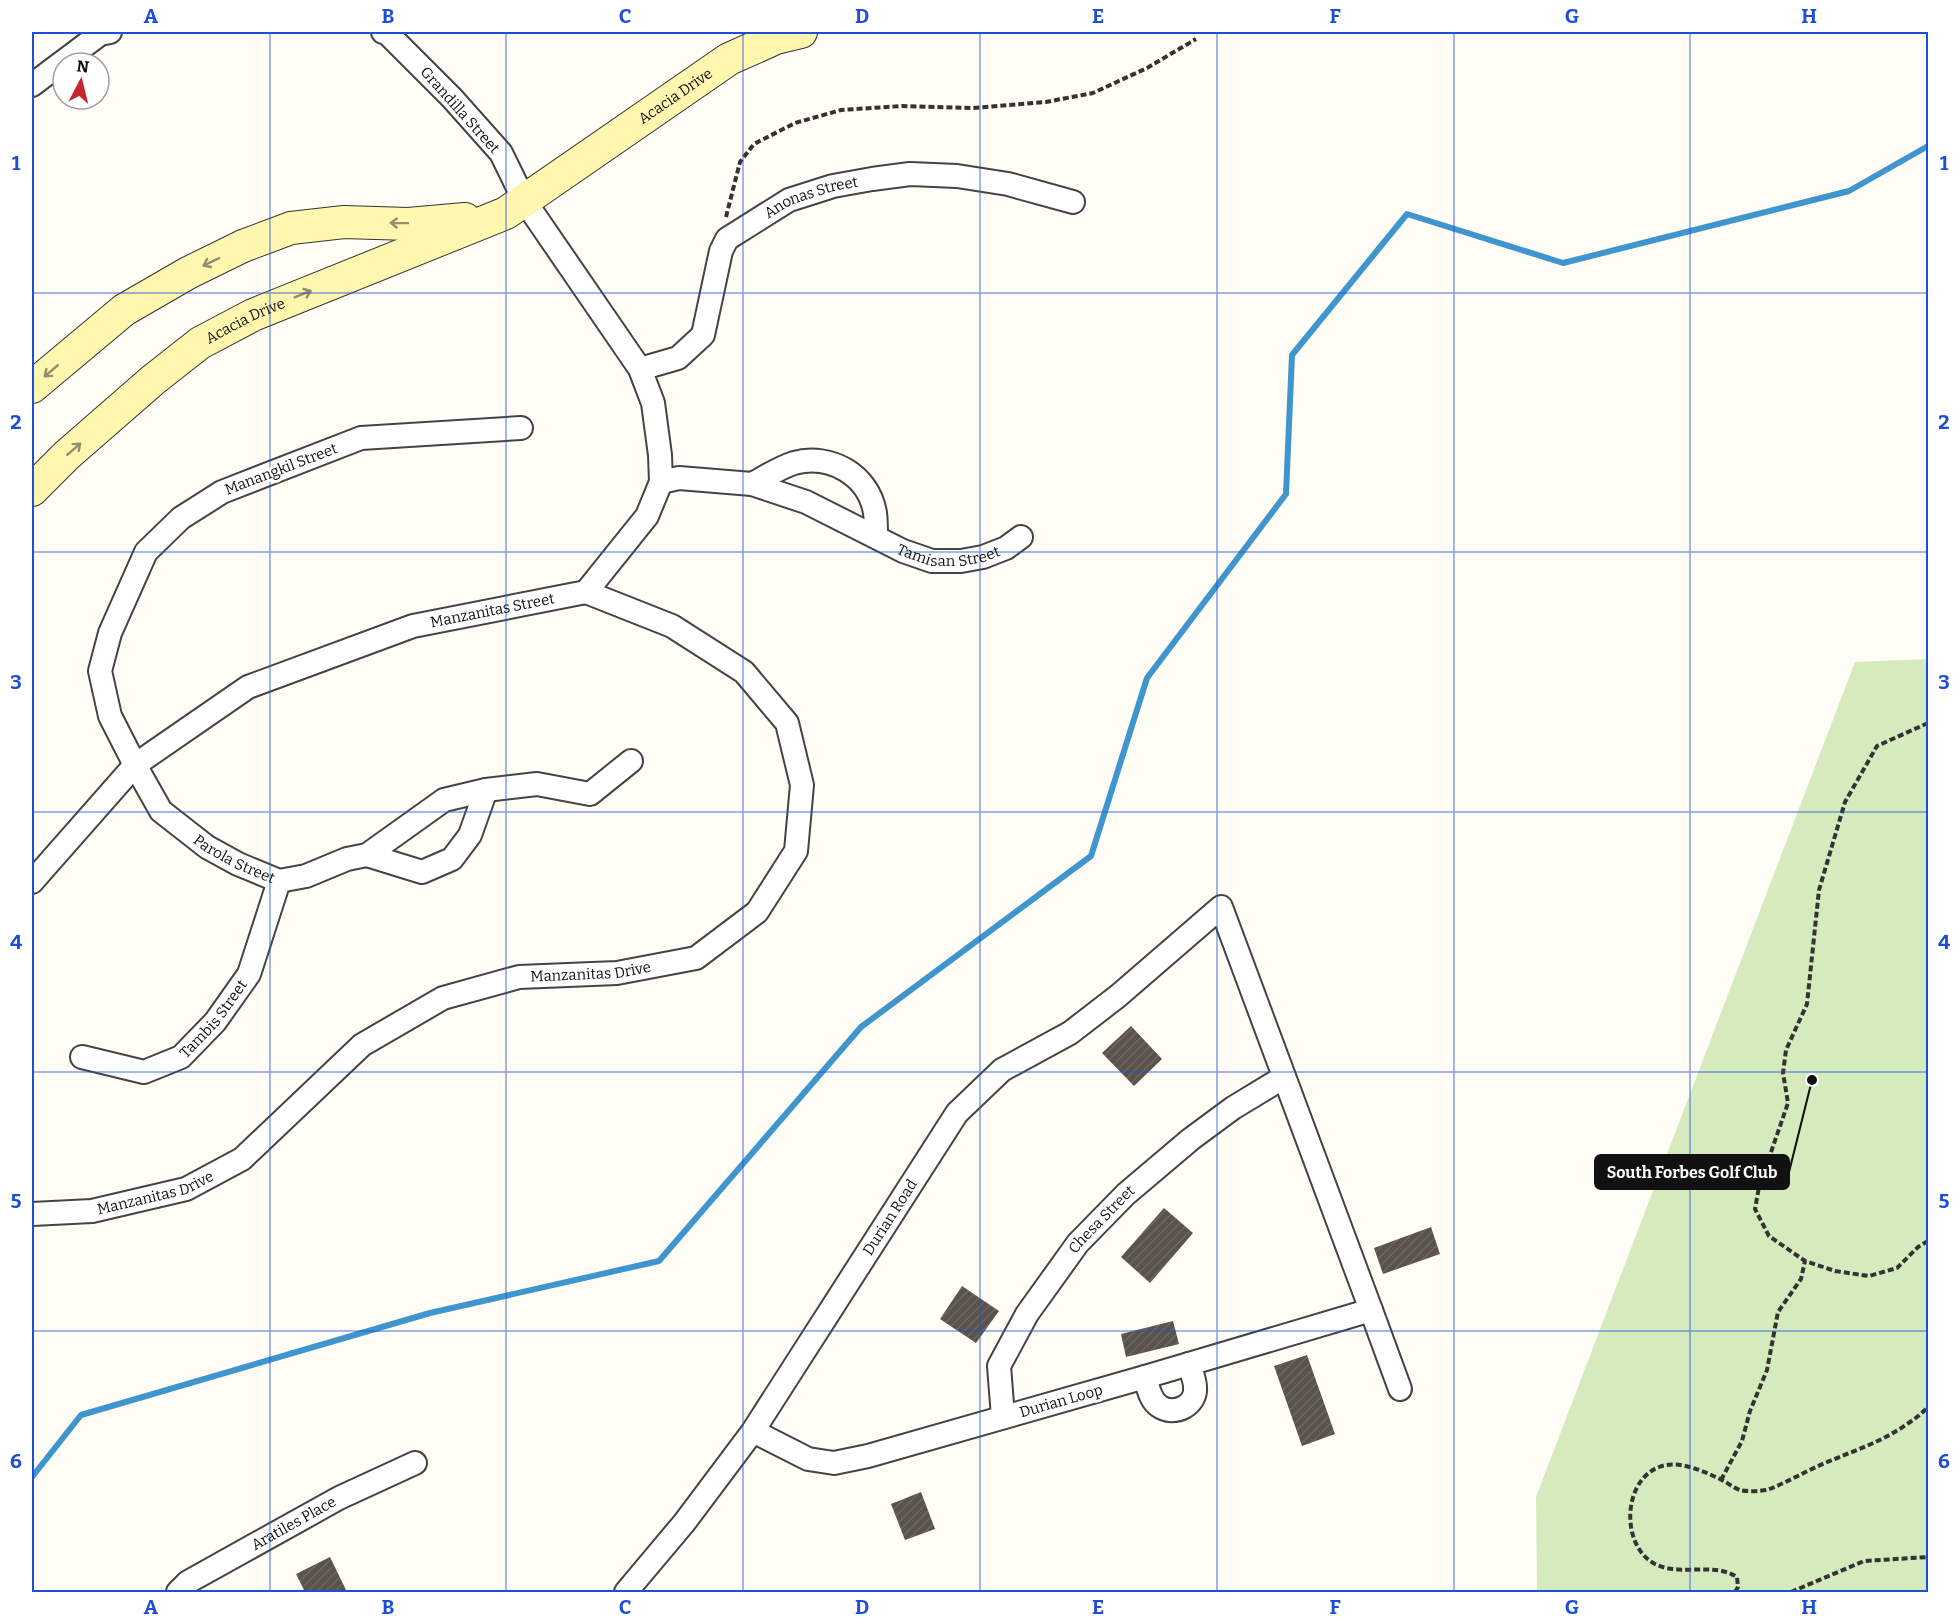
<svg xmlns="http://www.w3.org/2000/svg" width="1960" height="1624" viewBox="0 0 1960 1624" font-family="Bitter,serif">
<defs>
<pattern id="building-hatch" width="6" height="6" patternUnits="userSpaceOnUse" patternTransform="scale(1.5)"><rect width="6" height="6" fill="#5a524d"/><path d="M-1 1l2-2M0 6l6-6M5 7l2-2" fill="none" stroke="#6d6662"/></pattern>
</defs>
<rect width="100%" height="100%" fill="#fffdf5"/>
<polygon fill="#d5ebbd" points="1928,659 1928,1592 1537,1592 1536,1497 1855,662"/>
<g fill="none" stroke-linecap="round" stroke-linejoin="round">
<polyline stroke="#3f96cf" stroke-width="6" points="32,1477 81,1415 430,1313 659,1261 861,1027 1091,856 1147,678 1286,494 1292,355 1407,214 1563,263 1849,191 1928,146"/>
</g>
<g fill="url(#building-hatch)">
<polygon points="1131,1026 1162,1059 1134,1086 1102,1053"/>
<polygon points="1164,1208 1193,1233 1150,1283 1121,1257"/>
<polygon points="1431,1227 1440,1254 1383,1274 1374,1248"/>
<polygon points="962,1286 999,1311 976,1343 940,1319"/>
<polygon points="1173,1321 1179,1344 1126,1357 1121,1334"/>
<polygon points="1307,1355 1335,1434 1302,1446 1274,1366"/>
<polygon points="921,1492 935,1529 905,1540 891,1504"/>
<polygon points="330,1557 347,1592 305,1592 296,1574"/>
</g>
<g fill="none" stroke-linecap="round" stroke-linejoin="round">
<g stroke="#444" stroke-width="26">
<g id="street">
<polyline points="32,85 100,34 110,32"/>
<path id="s1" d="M640,369L678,358L703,335L721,251L727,239L789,200L833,186L872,179L910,174L957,176L1008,184L1073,202"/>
<path id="s2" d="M521,428L361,438L222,492L181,518L146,552L110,633L100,671L110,716L135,765L161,811L207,847L238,864L279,881L306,876L347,859L367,855L444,800L486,790L537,784L590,794L631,761"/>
<path id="s3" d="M661,482L679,478L752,484L806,502L903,551L932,561H961L983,557L1006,548L1021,537"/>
<path d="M752,484C765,477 779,468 794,463C830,453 869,475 875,513C876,520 876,529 876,536"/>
<polyline points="367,855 422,872 452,859 470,835 486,790"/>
<path id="s4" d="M32,882L135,765L248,687L413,626L586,592L647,516L661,482L660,455L653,403L640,369L524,200L501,153L452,98L386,32H383"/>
<path id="s5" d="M82,1057L144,1072L181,1057L215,1022L249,974L279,881"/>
<path id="s6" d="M32,1214L92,1211L186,1189L242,1159L362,1045L443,998L519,977L617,973L696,958L757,912L796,851L802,785L787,723L744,672L672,626L586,592"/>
<polyline points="1371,1310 1400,1389"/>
<path d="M1145,1377C1148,1387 1150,1400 1159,1406C1174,1417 1197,1405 1195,1387C1195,1380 1191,1371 1189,1364"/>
<path id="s7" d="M1003,1417L999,1366L1027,1314L1078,1243L1126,1194L1191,1139L1233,1108L1284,1077"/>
<path id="s8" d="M178,1592L188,1582L339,1498L415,1463"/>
<path id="s9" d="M626,1592L684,1523L753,1431L957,1113L1002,1070L1070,1033L1118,996L1221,907L1371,1310L1145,1377L868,1456L834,1463L808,1459L753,1431"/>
</g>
</g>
<g stroke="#333" stroke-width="34">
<g id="secondary">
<polyline points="32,387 124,310 188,273 243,246 291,228 344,222 408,224 465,219"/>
<path id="s10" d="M32,490L67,455L153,380L200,343L253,315L506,213L729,59L776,38L801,32"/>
</g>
</g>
<g stroke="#333" stroke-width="4" stroke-dasharray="6 3" stroke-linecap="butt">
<polyline points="726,217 740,162 754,144 795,123 841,110 902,106 972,108 1046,102 1093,93 1147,68 1196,39"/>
<polyline points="1928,723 1877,746 1845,802 1819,890 1807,1004 1786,1050 1783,1073 1788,1103 1759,1187 1755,1209 1769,1236 1805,1261 1835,1271 1869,1276 1897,1268 1918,1247 1928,1241"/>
<polyline points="1721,1480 1742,1441 1750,1411 1767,1370 1778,1312 1801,1279 1805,1261"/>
<path d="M1735,1592L1738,1587L1737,1577C1714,1562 1682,1576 1657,1565C1621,1549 1621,1482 1659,1467C1678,1459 1706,1472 1724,1481C1729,1484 1734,1488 1740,1490C1746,1492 1760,1491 1767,1490C1786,1483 1806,1471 1825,1463C1853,1451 1882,1442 1907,1424C1915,1419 1922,1413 1928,1407"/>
<polyline points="1791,1592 1864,1561 1928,1557"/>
</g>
<use href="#street" stroke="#fff" stroke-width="22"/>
<use href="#secondary" stroke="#fff6b0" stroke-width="32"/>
</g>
<defs><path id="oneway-shaft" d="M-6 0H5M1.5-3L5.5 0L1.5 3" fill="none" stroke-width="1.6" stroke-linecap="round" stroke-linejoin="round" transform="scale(1.5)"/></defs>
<g stroke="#948f68">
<use href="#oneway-shaft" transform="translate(399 223) rotate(-179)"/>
<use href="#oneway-shaft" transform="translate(211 262) rotate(154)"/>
<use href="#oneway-shaft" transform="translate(303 294) rotate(-22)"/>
<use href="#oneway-shaft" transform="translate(51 371) rotate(140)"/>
<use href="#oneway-shaft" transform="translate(74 449) rotate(-41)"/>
</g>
<path fill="none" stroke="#1d4ed8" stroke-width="1.5" stroke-opacity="0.55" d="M270,32V1592M506,32V1592M743,32V1592M980,32V1592M1217,32V1592M1454,32V1592M1690,32V1592M32,293H1928M32,552H1928M32,812H1928M32,1072H1928M32,1331H1928"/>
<g text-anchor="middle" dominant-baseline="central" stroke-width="6" stroke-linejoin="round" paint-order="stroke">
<g font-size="15" fill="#111" stroke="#fff">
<text stroke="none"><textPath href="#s10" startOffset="762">Acacia Drive</textPath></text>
<text transform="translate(460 110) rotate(48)">Grandilla Street</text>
<text stroke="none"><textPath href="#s1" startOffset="268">Anonas Street</textPath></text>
<text stroke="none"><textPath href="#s10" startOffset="274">Acacia Drive</textPath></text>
<text transform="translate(281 469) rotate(-21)">Manangkil Street</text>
<text stroke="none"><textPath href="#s3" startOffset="304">Tamisan Street</textPath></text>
<text stroke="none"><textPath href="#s4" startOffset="550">Manzanitas Street</textPath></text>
<text stroke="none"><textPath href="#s2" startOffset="777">Parola Street</textPath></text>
<text stroke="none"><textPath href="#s6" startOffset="630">Manzanitas Drive</textPath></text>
<text stroke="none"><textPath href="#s5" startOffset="154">Tambis Street</textPath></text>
<text stroke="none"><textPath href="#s6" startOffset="126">Manzanitas Drive</textPath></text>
<text stroke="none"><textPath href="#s9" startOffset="459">Durian Road</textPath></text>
<text stroke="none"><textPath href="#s7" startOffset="231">Chesa Street</textPath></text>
<text transform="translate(1061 1401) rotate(-16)">Durian Loop</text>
<text stroke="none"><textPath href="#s8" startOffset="135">Aratiles Place</textPath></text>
</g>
</g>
<path fill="none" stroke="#111" stroke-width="2" d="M1812 1080L1789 1172"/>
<circle fill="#111" stroke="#fff" stroke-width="2" cx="1812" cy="1080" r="6"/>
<rect fill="#111" stroke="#111" stroke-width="2" x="1595" y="1155" width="194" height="34" rx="6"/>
<g font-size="16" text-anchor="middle" font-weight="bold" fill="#fff">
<text x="1692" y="1178">South Forbes Golf Club</text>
</g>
<rect width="1960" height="1624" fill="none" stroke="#ffffff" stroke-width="66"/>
<g transform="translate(81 81) rotate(7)"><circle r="28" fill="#ffffff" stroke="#a0a0a0" stroke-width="1.5"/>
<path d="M0-4.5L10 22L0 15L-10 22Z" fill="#c4262e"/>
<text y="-9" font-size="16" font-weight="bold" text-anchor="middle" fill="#111111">N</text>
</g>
<rect x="33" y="33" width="1894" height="1558" fill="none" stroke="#1d4ed8" stroke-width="2"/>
<g font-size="20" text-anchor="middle" font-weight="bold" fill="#1d4ed8">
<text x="151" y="23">A</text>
<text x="388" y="23">B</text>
<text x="625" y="23">C</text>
<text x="862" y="23">D</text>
<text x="1098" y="23">E</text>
<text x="1335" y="23">F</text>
<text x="1572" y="23">G</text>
<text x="1809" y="23">H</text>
<text x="16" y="170">1</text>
<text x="1944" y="170">1</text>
<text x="16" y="429">2</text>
<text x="1944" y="429">2</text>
<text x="16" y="689">3</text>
<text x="1944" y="689">3</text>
<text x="16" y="949">4</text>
<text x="1944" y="949">4</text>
<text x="16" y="1208">5</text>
<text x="1944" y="1208">5</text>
<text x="16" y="1468">6</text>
<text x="1944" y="1468">6</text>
<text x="151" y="1614">A</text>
<text x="388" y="1614">B</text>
<text x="625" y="1614">C</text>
<text x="862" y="1614">D</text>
<text x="1098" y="1614">E</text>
<text x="1335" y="1614">F</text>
<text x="1572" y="1614">G</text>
<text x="1809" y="1614">H</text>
</g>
</svg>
